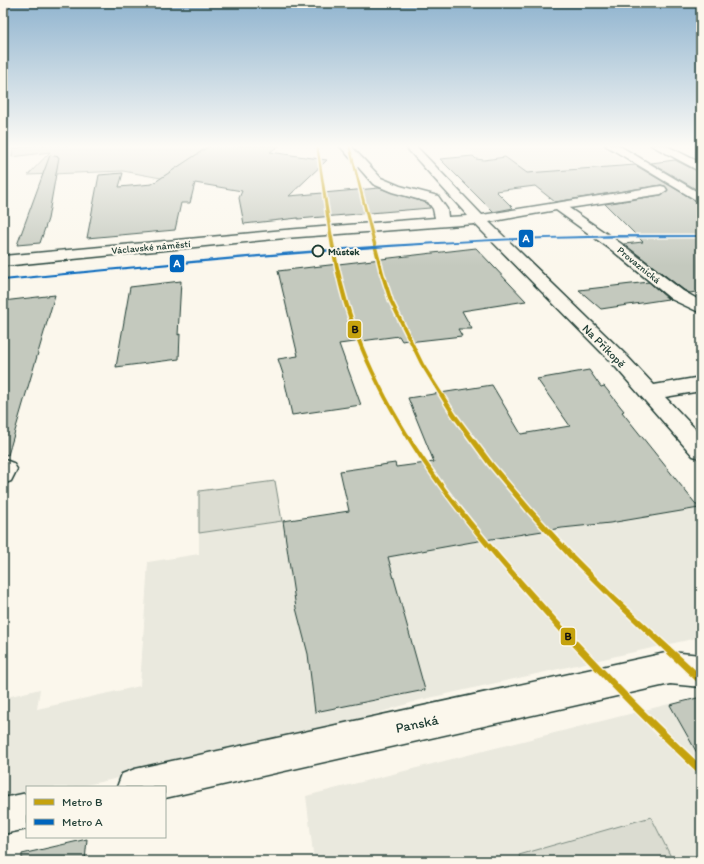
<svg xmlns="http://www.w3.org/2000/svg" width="704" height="864" viewBox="0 0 704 864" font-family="Itim,sans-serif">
<rect width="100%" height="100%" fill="#fbf7ec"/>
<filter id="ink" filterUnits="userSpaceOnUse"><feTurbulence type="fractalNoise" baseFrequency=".025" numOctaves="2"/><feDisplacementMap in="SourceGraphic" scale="8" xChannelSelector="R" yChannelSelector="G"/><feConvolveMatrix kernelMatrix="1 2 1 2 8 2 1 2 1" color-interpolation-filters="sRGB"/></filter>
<g filter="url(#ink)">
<g fill="#eae9de">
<polygon points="600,145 629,164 517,175 505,157 476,159 473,156 473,152 466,146"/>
<polygon points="701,508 701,637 420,700 285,742 77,787 27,787 27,798 3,803 3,698 40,689 37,709 140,686 148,562 199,554 199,533 283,521 290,565 389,561 388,557 452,545"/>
<polygon points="669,704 701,760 701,861 314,861 306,796"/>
</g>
<g fill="#dbdcd1" stroke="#7d8c82">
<polygon points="37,145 211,145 161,178 123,171 28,175 50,152 12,157 13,149"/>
<polygon points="275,481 282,521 199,533 199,491"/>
<polygon points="651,817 673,861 521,861 519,855"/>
</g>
<g fill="#c4c9be" stroke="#1f3d34">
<polygon points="211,145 280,145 270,152 327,160 289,196 379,188 427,203 430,208 298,219 298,218 244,224 239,198 242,191 195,183 190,203 181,203 175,230 87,238 99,175 123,173 119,187 152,184"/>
<polygon points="50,155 59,157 48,219 40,243 17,245"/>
<polygon points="473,156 476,159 484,160 505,157 527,173 635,165 701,204 701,291 690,293 684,290 624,244 643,242 605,204 661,195 668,190 665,186 661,185 555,202 535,186 496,191 513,208 493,212 440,159"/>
<polygon points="675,160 701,173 701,192 651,163"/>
<polygon points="476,248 526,301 462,311 472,329 458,329 462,336 408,342 407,340 402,341 399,336 339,344 361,405 292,415 283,374 278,359 298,356 278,271"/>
<polygon points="181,281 178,335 180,334 179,359 116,367 130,287"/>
<polygon points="649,282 668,299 601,309 579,290"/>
<polygon points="55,295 8,455 3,454 3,301"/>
<polygon points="589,370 601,387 604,386 624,411 622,412 699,508 610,523 562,528 472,542 388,557 425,690 315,712 308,654 296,608 283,521 349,511 340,471 395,463 396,467 434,462 408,398 492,385 521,434 570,426 537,379"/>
<polygon points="701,697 701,760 670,705"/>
<polygon points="87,839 85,861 22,861 22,854"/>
</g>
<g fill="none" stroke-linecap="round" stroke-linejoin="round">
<g stroke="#1f3d34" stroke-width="3">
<g id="minor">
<polygon points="339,145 350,145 381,178 400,186 438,196 447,209 448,217 468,216 404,145 415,145 482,215 661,186 665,187 667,190 661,194 569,208 623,245 683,291 701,301 701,313 671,299 613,251 556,210 489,222 626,355 654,385 701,377 701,391 665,397 701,435 701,458 693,456 612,363 475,224 285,238 3,266 3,256 285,230 435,218 433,209 428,202 392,192 373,184"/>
<polygon points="605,145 618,145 701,194 701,203"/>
<polygon points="651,145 665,145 701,163 701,172"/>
<polygon points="5,460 13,463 17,469 11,481 3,484 3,461"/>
<polygon points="670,652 701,655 701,687 670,684 165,798 165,787 117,787 122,774 135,769"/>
<polygon points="27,793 27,829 3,834 3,798"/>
</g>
</g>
<use href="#minor" fill="#fbf7ec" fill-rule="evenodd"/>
<g stroke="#fbf7ec" stroke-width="3">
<g id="metro-1">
<path d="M316,145H318C328,203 334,262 353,318C389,426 463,515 538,598C590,656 644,712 701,765V774L698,773C641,719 587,663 535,604C459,518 388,430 349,320C330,265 325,203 316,145Z"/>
<polygon points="348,145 350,145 384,273 393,301 424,364 456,414 492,462 531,508 572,553 615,596 701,675 701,684 698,683 611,600 568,557 527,512 488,465 452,416 420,364 389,301 380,273"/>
</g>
</g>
<g stroke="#fbf7ec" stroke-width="3">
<path id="metro-2" d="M614,235H701V237C613,237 525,238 437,244C292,253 148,267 3,281V279C148,265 293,250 438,242C497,238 555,237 614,235Z"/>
</g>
<use href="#metro-1" fill="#c5a20d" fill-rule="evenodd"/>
<use href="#metro-2" fill="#0065bd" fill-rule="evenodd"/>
</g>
</g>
<linearGradient id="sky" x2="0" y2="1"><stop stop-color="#90b4cf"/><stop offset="0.55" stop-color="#fdfbf6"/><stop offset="1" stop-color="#fdfbf6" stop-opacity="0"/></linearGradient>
<rect width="704" height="266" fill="url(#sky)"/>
<circle fill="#fbf7ec" stroke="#1f3d34" stroke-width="2" cx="318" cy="251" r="5.5"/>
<g text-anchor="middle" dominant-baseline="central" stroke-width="4" stroke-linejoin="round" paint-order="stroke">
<g font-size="10" fill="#1f3d34" stroke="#fbf7ec">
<text transform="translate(151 247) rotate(-5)">Václavské náměstí</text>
<text transform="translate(639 265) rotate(39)">Provaznická</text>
</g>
<g font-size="10" font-weight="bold" fill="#1f3d34" stroke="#fbf7ec" text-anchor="start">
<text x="328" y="251">Můstek</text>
</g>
<g font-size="12" fill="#1f3d34" stroke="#fbf7ec">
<text transform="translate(604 346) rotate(45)">Na Příkopě</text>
</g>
<g font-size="14" fill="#1f3d34" stroke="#fbf7ec">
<text transform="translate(417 724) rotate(-12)">Panská</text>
</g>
</g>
<g stroke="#fbf7ec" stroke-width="1.5">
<rect x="518" y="229" width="16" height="19" rx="4" fill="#0065bd"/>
<rect x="169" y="254" width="16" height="19" rx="4" fill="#0065bd"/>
<rect x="347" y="320" width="15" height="19" rx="4" fill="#c5a20d"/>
<rect x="560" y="627" width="16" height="19" rx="4" fill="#c5a20d"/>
</g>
<g font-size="11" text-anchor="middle" font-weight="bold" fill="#fff">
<text x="526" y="242">A</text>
<text x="177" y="267">A</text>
</g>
<g font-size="11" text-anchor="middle" font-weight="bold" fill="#111">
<text x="355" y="333">B</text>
<text x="568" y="640">B</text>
</g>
<rect width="704" height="864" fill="none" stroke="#fbf7ec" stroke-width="16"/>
<rect x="8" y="8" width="688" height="848" fill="none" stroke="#1f3d34" stroke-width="1.5" filter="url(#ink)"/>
<rect x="26" y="786" width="140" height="52" fill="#fbf7ec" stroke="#a3ada2"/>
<rect x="34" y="799" width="20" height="6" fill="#c5a20d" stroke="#a3ada2"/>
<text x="62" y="806" font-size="12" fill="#1f3d34">Metro B</text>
<rect x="34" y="819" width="20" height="6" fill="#0065bd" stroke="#a3ada2"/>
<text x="62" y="826" font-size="12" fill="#1f3d34">Metro A</text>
</svg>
